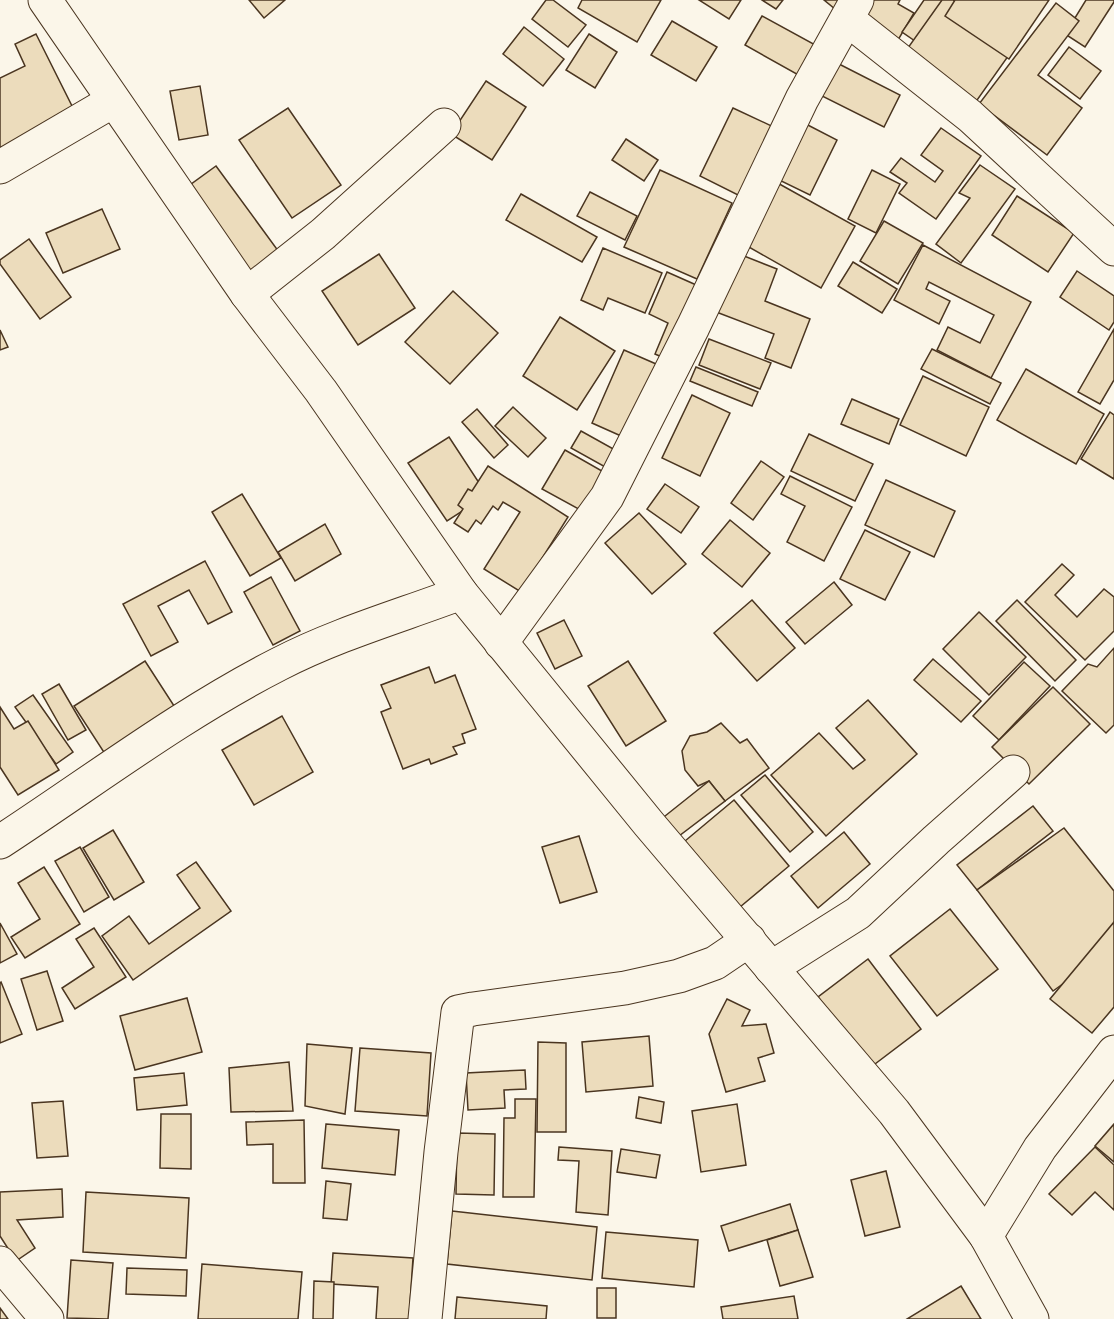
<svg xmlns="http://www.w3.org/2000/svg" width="1114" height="1319" viewBox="0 0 1114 1319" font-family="'Asap Condensed',sans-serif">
<rect width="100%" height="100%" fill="#fbf6e9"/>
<g fill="#ecdcbc" stroke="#4a3520" stroke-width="1.5">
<polygon points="249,0 285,0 264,18"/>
<polygon points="546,0 553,0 586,25 568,47 532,19"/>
<polygon points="582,0 661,0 637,42 578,8"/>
<polygon points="699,0 741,0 729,19"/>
<polygon points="762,0 783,0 776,9"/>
<polygon points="824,0 843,0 835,9"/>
<polygon points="868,0 900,0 898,4 914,13 898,40 858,18"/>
<polygon points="924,0 943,0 915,41 902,32"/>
<polygon points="942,0 953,0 1016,45 975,103 905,52"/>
<polygon points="955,0 1049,0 1009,59 945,16"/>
<polygon points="1086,0 1114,0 1114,2 1085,47 1065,34"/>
<polygon points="1056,3 1079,21 1038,75 1082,108 1047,155 979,104"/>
<polygon points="762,16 819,47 802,77 745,45"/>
<polygon points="672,21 717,47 696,81 651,55"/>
<polygon points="524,27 564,59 543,86 503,54"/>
<polygon points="36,34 75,112 0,148 0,78 25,66 15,44"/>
<polygon points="589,34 617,52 595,88 566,70"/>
<polygon points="1069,47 1101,71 1080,99 1048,75"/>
<polygon points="839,64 900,95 884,127 822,96"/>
<polygon points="486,81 526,107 492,160 451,134"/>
<polygon points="200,86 208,135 179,140 170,91"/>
<polygon points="288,108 341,185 292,218 239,140"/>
<polygon points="733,108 778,129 744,198 700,176"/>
<polygon points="802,122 837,140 810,195 775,178"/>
<polygon points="941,128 981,156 936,219 899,193 907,183 890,172 901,158 935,182 943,171 921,155"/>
<polygon points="626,139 658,160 644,181 612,160"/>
<polygon points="980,165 1015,189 961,263 936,244 970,198 959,193"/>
<polygon points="216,166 279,252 245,276 183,190"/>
<polygon points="660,170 732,203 697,279 624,247"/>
<polygon points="872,170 900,184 876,233 848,219"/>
<polygon points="774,181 855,226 821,288 740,242"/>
<polygon points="590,192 637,216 625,240 577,216"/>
<polygon points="521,194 597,237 582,262 506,220"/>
<polygon points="1017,196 1074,233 1048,272 992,235"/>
<polygon points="102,209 120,249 63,273 46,233"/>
<polygon points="884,221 923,243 898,284 860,261"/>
<polygon points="29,239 71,297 40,319 0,264 0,260"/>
<polygon points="923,245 1031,302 991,378 937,350 948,327 980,343 994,315 929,282 926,289 950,301 939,324 894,300"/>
<polygon points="603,248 662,273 645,313 608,298 603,310 581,300"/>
<polygon points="734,252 777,269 765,301 810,319 791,368 765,358 774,334 711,310"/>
<polygon points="379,254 415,308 358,345 322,291"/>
<polygon points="853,262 897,289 882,313 838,286"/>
<polygon points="1077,271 1114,296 1114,322 1109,330 1060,297"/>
<polygon points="667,272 703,288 671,361 655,354 668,323 649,314"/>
<polygon points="453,291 498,333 450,384 405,342"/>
<polygon points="560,317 615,351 577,410 523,376"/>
<polygon points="1114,329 1114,380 1100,404 1078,392"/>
<polygon points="0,330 8,347 0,350"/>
<polygon points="709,339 771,363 760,389 699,365"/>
<polygon points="932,349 1001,383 990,404 921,369"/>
<polygon points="624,350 663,367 630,440 592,423"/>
<polygon points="696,367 758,392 752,406 690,381"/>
<polygon points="1026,369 1104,414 1076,464 997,420"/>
<polygon points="923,376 989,407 966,456 900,425"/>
<polygon points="692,395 730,413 700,476 662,458"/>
<polygon points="852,399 899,419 889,444 841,424"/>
<polygon points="513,407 546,438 528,457 495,426"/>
<polygon points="477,409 508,445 494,458 462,422"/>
<polygon points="1110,412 1114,415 1114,479 1081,459"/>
<polygon points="581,431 626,456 616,473 571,448"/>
<polygon points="809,434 873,464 855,501 791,471"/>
<polygon points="449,437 487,495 447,521 408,463"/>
<polygon points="565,450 609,475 586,513 542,489"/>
<polygon points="761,461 784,477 753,520 731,503"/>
<polygon points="488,466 568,517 521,592 484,569 520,512 503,502 498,510 493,506 481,524 476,520 468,532 454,523 463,509 458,505 468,489 472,491"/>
<polygon points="790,476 852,507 824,561 787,542 805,506 781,494"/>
<polygon points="886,480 955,511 934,557 865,525"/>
<polygon points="665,484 699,507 681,533 647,509"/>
<polygon points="242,494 281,558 250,576 212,512"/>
<polygon points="639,513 686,564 652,594 605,543"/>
<polygon points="730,520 770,553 742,587 702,554"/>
<polygon points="325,524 341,554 295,581 278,552"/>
<polygon points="865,530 910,552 885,600 840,579"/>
<polygon points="205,561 232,612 208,624 189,590 158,606 178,642 151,656 123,604"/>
<polygon points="1062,564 1074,575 1055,595 1077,617 1104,589 1114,597 1114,631 1085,660 1025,602"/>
<polygon points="271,577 300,631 273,645 244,592"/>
<polygon points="834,582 852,605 805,644 786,622"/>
<polygon points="752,600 795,648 757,681 714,633"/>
<polygon points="1017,600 1076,660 1055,681 996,621"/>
<polygon points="979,612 1026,657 989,695 943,649"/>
<polygon points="564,620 582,656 555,669 537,633"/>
<polygon points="1114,648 1114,725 1106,733 1062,691 1088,664 1097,667"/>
<polygon points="933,659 981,701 961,722 914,680"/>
<polygon points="145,661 178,712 107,757 74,706"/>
<polygon points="628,661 666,721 626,746 588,686"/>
<polygon points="1024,662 1050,686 999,740 973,716"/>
<polygon points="429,667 435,683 455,675 476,729 462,734 465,743 453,747 457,754 431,764 429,759 403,769 381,712 391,708 381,685"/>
<polygon points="59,684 86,730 68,740 42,694"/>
<polygon points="1053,687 1090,724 1029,784 992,747"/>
<polygon points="33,695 73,752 56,764 15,707"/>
<polygon points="868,700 917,754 826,836 771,775 819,733 853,769 865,760 836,728"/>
<polygon points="0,707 14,729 28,721 59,770 18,795 0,767"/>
<polygon points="282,716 313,772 254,805 222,750"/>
<polygon points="721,723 740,743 747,739 769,768 725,801 709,781 698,786 685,770 682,751 690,736 707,732"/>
<polygon points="765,775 813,832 790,852 741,795"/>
<polygon points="709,781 725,801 675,839 660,820"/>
<polygon points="734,800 789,866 740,907 685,841"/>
<polygon points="1033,806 1053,831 977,890 957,865"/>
<polygon points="1064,828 1114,891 1114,947 1053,991 977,890"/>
<polygon points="113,830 144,882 114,900 83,848"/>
<polygon points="844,832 870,864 818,908 791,876"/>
<polygon points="579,836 597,892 560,903 542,847"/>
<polygon points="80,847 109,897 84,912 55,861"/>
<polygon points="196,862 231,911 133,980 102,936 129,916 149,944 200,908 177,875"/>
<polygon points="44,867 80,924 25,958 11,937 40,919 18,883"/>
<polygon points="950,909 998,969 937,1016 890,956"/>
<polygon points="1114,922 1114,1007 1092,1033 1050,999"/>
<polygon points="0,923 17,954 0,963"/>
<polygon points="94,928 126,977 75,1009 62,988 94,967 76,939"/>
<polygon points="868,959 921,1029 871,1067 818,997"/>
<polygon points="47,971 63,1021 37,1030 21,979"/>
<polygon points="1,982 22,1034 0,1043 0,983"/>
<polygon points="187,998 202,1052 135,1070 120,1016"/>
<polygon points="727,999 750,1010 742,1026 766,1024 774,1053 758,1058 765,1081 726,1092 709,1034"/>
<polygon points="649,1036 653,1086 586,1092 582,1042"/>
<polygon points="538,1042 566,1043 566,1132 537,1132"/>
<polygon points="307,1044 352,1048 345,1114 305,1106"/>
<polygon points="360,1048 431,1053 427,1116 355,1111"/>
<polygon points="289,1062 293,1111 231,1112 229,1068"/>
<polygon points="525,1070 526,1089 504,1090 505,1108 468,1110 466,1073"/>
<polygon points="184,1073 187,1105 137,1110 134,1078"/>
<polygon points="639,1097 664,1102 661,1123 636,1118"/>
<polygon points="515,1099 536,1099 534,1197 503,1197 504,1118 515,1118"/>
<polygon points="63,1101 68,1156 37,1158 32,1103"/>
<polygon points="737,1104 746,1165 701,1172 692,1111"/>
<polygon points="161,1114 191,1114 191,1169 160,1168"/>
<polygon points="304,1120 305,1183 273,1183 273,1144 247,1145 246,1122"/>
<polygon points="326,1124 399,1130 395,1175 322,1168"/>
<polygon points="1114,1124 1114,1162 1095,1146"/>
<polygon points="457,1133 495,1134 494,1195 456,1194"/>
<polygon points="559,1147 612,1151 608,1215 576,1212 579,1161 558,1160"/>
<polygon points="1095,1147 1114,1165 1114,1210 1095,1192 1072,1215 1049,1194"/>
<polygon points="621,1149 660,1155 656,1178 617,1172"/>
<polygon points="886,1171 900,1227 865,1236 851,1180"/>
<polygon points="326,1181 351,1184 347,1220 323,1218"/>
<polygon points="62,1189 63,1217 17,1220 35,1248 16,1261 0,1236 0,1192"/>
<polygon points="86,1192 189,1198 186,1258 83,1252"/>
<polygon points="790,1204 798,1230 729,1251 721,1226"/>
<polygon points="452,1211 597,1227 592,1280 447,1264"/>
<polygon points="798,1230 813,1277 780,1286 767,1240"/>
<polygon points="606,1232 698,1240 694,1287 602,1278"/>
<polygon points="333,1253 413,1258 409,1319 376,1319 378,1287 331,1284"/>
<polygon points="71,1260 113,1263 108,1319 67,1318"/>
<polygon points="202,1264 302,1272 298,1319 198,1319"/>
<polygon points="127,1268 187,1270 186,1296 126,1294"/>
<polygon points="314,1281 334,1282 333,1319 313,1319"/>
<polygon points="961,1286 981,1319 907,1319"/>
<rect x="597" y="1288" width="19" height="30"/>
<polygon points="794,1296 798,1319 723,1319 721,1307"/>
<polygon points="457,1297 547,1306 546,1319 455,1319"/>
<polygon points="0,1308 8,1319 0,1319"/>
</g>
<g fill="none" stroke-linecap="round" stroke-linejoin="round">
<g stroke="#4a3520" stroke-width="35">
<g id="minor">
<polyline points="45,0 247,294 321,391 461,593 649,824 894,1112 986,1236 1032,1319"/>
<polyline points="847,19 970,116 1114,249"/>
<polyline points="0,167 113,101"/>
<polyline points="247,294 323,234 444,125"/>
<polyline points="501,643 607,497 693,327 802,99 857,0"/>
<path d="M0,842C92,782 181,714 279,664C337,634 400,616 461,593"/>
<polyline points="771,968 858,913 936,840 1013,772"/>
<polyline points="986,1236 1040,1148 1114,1052"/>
<polyline points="0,1263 47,1319"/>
<polyline points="425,1319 441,1152 458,1012 473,1009 625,988 679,976 715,963 749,940"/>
</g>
</g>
<use href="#minor" stroke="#fbf6e9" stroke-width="33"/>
</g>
</svg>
